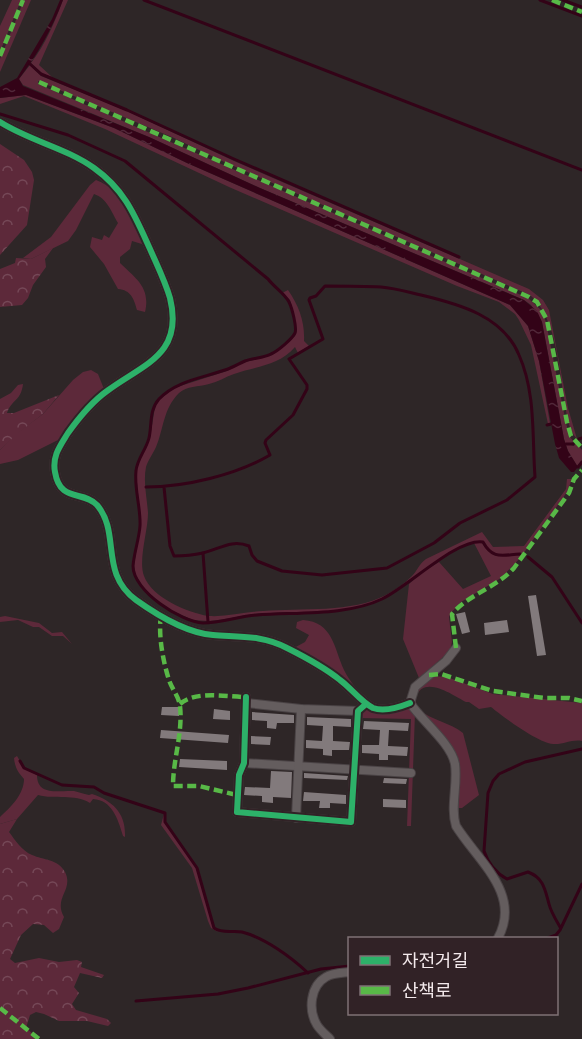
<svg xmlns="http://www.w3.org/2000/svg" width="582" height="1039" viewBox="0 0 582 1039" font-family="'Work Sans','Noto Sans KR',sans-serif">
<defs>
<pattern id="forest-crowns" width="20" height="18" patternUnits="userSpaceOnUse" patternTransform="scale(1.5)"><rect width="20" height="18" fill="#5d293a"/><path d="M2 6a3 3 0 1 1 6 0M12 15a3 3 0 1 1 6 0" fill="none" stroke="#754857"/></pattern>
<pattern id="water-ripples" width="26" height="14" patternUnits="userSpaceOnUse" patternTransform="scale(1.5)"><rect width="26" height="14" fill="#330317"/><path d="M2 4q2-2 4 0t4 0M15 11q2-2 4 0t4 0" fill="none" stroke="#512839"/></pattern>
</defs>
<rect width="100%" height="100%" fill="#2e2627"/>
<g fill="#5d293a">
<polygon points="12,0 21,0 0,52 0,26"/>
<polygon points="24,0 31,0 0,72 0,59"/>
<path d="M63,0H68L39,65L52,77L43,74L31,63C45,45 55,22 63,0Z"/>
<path d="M30,65L41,76L127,111L234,161L529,289L543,300L549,310L568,408L577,439C568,429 567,417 565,404C559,371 557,317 530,295L222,161L174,138L38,81V84L528,298L541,310L546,322L566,423L570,437L574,442L568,444L574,446L576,443L582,450V460L577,466L568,451L564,439L542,322L531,305L524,300L260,188L149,137L23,85L19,79Z"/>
<polygon points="26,95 114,128 187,163 510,305 528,326 539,361 550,423 548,424 531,345 519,320 515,314 499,302 457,286 229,187 105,129 24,96 0,104 0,98"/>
<path d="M96,180C125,191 133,219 145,245L132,241L130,249L120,257V263C135,278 151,287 145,312L137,310C134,299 131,290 118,289L104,264L90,247L92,237L102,240L104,235L109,238L118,223C112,213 107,198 94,194L76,230L68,241L31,259L23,258L51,237L90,185Z"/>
<path d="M288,290C299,306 305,322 304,341L309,346L298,353L295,347C279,366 256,366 234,374C225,377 218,382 209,384C198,387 187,386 179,393C163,409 164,428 156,447C153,454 148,460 146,467C143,482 147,498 148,513C148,531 138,560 144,576C152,598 187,612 208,616V621L193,620L168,609L144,589L135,574L134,565L141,524L136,472L138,463L150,438L155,407L159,400L174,388L227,371L242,363L272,355L295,336L297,330L292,307L290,300L282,293Z"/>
<polygon points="91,370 98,374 104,389 62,438 18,460 0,464 0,450 17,433 43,414 73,380 83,372"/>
<path d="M567,479H572L567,492L523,554C504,553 495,561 483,542C459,537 408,584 385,597C350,617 294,610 254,614C239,616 224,620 209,621V616C227,617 245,612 263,611C301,608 352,613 386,595C395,590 404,584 412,576C417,571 419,564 426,559L482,532L493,547L524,546L566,489Z"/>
<path d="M474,543H482C495,564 503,552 522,556L501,578L461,602L451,613L449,617L452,642L450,651L419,678L403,639L409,584L421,573L439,562L463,589L491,576Z"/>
<polygon points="5,616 39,623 52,633 62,632 72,644 63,636 52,636 39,627 33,627 18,620 0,622 0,617"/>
<path d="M303,620C333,622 334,648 344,670C349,681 359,691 366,701L292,649L305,642L309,635L296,628L297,622Z"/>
<path d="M431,676L447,677L493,694L582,703V741C572,739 563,745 553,744C539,743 503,717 491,707L479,709L469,702H466C454,696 424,674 416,697C415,701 417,707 420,710C431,720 451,723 463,733L479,795L462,808H456L458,772L413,700L416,689Z"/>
<polygon points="366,707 390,712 410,708 415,713 411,826 407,826 411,719 359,718 360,711"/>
<path d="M17,756L24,768L37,775C37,797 60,790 74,791C79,792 83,794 89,795L92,794C113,801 126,813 125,837L123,836C118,819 112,800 93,799L90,803C74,793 55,800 38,795L17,819L0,824V817C11,807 24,794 24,779C18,772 15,768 14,758Z"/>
<polygon points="164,814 165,823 197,868 214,928 218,932 211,928 208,921 192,868 161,825"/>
</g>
<g fill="url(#forest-crowns)">
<polygon points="0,144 24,160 32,172 34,180 27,225 0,255"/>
<polygon points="53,248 45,259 46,267 33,285 28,298 22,305 0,307 0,269 15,263 16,258 31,259"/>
<path d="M23,384C21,401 11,400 7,413H14L59,395L43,414L18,433L0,450V399L11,393L18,385Z"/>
<path d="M17,819L9,832C15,840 22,851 32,855C43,860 58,859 65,872C74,890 53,898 64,917L59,929L53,933L44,925L33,924L21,935L10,959L15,963L39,958L59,962L77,960L82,962L81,967L104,975L102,978L80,973L74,987L79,993L72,1004L76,1010L107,1019L111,1023L108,1026L87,1021H59L44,1014L36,1012L30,1015L26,1028L39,1039H0V824Z"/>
</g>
<path fill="url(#water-ripples)" d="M60,0H63C52,29 38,54 19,79L23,86L149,137L260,188L524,300L537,311L542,322L564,439L568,451L578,467L574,472H571L559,458L555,444L539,361L528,326L510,305L187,163L114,128L26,95L0,98V87L17,78L52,19Z"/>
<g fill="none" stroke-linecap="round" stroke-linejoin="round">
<g stroke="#330317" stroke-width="3">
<polyline points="144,0 582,170"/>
<polyline points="540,0 582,16"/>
<polyline points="563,0 582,7"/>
<polyline points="30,64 41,74 127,110 234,159 459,257"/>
<path d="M0,114L68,135L125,161L268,279C274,287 285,294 289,302C292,308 297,327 295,333C292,339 278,351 271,354C264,358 253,358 245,361C238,364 232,368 225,370C202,378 176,381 159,399C149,410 152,425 149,438C146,450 137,459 136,471C134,489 141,508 140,526C139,539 134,553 133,566C133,591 181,622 203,623C221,623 239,616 257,615C296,612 347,616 382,599C408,587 457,538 483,542C493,560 502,555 520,554"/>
<polyline points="547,425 551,424"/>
<polyline points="579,439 582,438"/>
<polyline points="566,444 573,444"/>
<polyline points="578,467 582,462"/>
<path d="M146,487C185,487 236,475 270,455L265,443L266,440L293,415L307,389V385L289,359L323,339L309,300L310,298L316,296L325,286C344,286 362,286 381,287C394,288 408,292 421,295C459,304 503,316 519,355C536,393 532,437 535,477L507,500L460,523L434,543L387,568L322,575L282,571L257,561L252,555L249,546C231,539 220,549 203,553C194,555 183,556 174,556L170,546L164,487"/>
<polyline points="203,553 208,622"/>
<polyline points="528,557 552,577 582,623"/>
<path d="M20,761L24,768L62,785L94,787L104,793L165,813V822L197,868L214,928C223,934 233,930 242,932C265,938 291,957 308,973"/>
<path d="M560,927C556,920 551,912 549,904C545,890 544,878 528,872L507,879C496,873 488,863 484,851L488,793L493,781L499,774L525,762L582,749"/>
<polyline points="548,938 556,935 560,930 582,884"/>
<polyline points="136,1001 218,994 248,988 321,969 350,966"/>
</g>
</g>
<g fill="#827a7c">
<polygon points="536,595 546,655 537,656 528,596"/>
<polygon points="465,612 470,632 462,634 456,614"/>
<polygon points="507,620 509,632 485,635 484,623"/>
<polygon points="162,707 179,707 179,716 161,715"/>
<polygon points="214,709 230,711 230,720 213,719"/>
<polygon points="252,712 294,715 294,723 277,723 276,729 267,728 267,721 252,720"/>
<polygon points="307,717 351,719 351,727 333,726 333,741 350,742 349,750 332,750 332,756 323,755 323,749 306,748 306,740 322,741 323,726 307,725"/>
<polygon points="364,721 409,723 408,731 389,730 388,746 408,747 407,756 388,755 388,760 379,760 379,754 362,753 362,745 379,745 380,730 363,729"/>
<polygon points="161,730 229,735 228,743 160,738"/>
<polygon points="251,736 271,737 270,745 251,744"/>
<polygon points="180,759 227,761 227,770 179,767"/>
<polygon points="271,771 292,772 291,798 273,797 273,803 262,802 262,796 244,795 245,787 270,788"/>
<polygon points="304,773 348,776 347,780 304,778"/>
<polygon points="384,778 407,779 406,784 383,783"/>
<polygon points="304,792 346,795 346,804 330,803 330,808 319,808 320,801 303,801"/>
<polygon points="383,799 406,800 406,808 383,807"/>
</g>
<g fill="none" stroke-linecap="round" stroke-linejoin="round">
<g stroke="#4a4345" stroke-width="10">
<g id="street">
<path d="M0,122C30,141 66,148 94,168C125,190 135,216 150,249C157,265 165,281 170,298C184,355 143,364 107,391C93,401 78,419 68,433C60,446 52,456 55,472C60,503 83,490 97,505C121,533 99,573 136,600C157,615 186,633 213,635C239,637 263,635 287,648C305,657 324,667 340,680C351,688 361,702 373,708C384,712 400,707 410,703"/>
<path d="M456,648L446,661L415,687L410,703C422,721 451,743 455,764C458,785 450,807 456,826C478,861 522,894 498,938"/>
<polyline points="246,697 244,763 239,775 237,812 351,822 358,711 366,704"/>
<polyline points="246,703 301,709 358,711"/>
<polyline points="244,763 411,773"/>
<polyline points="296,818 301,709"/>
<path d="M330,1039C326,1035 320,1030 317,1025C308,1010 310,986 326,977C332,973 342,973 350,972"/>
</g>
</g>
<use href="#street" stroke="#645d5e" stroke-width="8"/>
<g stroke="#58b947" stroke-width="4.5" stroke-dasharray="9 4.5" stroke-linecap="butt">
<polyline points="552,0 582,12"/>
<polyline points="0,56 23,0"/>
<polyline points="39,82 529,297 537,302 547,320 567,422 571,436 582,448"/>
<path d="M161,615C158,635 163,661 169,680C172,689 179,697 180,706C183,733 173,759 173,786H199L237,795"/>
<path d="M456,648L452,614C469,594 496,588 514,568L569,493L574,479L582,470"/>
<polyline points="429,675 441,674 493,691 544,698 569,698 582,701"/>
<path d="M180,704C196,690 227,697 246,697"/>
<polyline points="0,1008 39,1039"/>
</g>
<g stroke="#312226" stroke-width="10">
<g id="cycleway">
<path d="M0,122C30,141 66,148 94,168C125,190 135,216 150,249C157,265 165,281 170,298C184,355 143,364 107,391C93,401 78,419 68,433C60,446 52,456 55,472C60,503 83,490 97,505C121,533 99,573 136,600C157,615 186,633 213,635C239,637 263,635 287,648C305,657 324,667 340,680C351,688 361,702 373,708C384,712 400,707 410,703"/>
<polyline points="246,697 244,763 239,775 237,812 351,822 358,711 366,704"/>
</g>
</g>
<use href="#cycleway" stroke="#2db169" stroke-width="6"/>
</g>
<rect x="348" y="937" width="210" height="78" fill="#312226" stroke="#7f7275" stroke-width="1.5"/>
<rect x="360" y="956" width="30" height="9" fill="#2db169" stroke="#7f7275" stroke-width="1.5"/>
<text x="402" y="967" font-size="18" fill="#f3e9eb">자전거길</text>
<rect x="360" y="986" width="30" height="9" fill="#58b947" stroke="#7f7275" stroke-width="1.5"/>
<text x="402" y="997" font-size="18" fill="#f3e9eb">산책로</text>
</svg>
